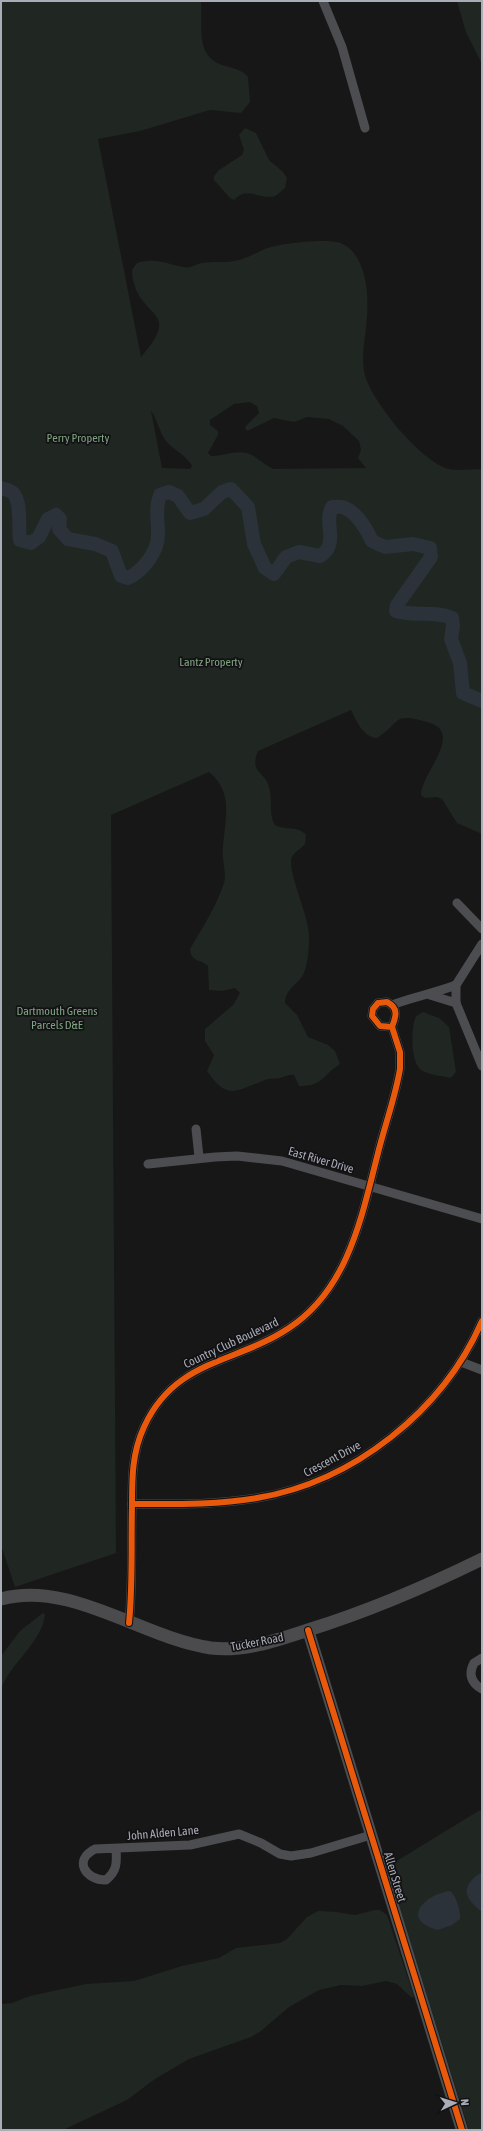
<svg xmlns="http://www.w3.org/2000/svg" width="483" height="2131" viewBox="0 0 483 2131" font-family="'Asap Condensed',sans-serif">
<rect width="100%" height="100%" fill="#171717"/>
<g fill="#202621" fill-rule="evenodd">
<path d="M1,1H201C203,28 193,59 229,67C236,69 244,71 248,77L250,102L241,113L210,110L140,131L98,139L141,357C145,352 152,344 155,338C166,318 153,315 143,301C136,293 132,280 132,270L137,263C155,257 167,264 184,267C190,269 196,264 202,263C212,261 224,263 235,261C246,259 255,253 265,249C280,243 326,238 340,243C366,252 369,294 367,317C366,335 361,353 364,371C368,398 422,463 449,469C459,471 472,469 482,469V834L457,823L442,799L437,797L425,798L421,795C421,773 466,732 427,722C391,712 402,722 377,738C363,737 357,722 351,710L258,751C249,773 265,771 269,787C273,800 268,814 275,825C286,831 298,825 306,835L305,844C301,849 295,851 292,857C286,869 310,918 309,937C309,948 308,963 304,973C298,985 285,989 285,1003L297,1015L308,1037L328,1045L335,1051L340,1064C321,1076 324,1086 299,1086L294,1075C289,1074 285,1077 280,1078C275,1079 269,1078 265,1080C236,1091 227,1101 207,1071L214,1055L205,1041V1029L233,1005L240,993L235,988L222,991L209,990L208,966C200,959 191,962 190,949C203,927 216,907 224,883C227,872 221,858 223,846C225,819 234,792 209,772L111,815L116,1553L15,1587L1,1545ZM250,402L257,406L259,413L246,426L245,428L247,431L274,418L294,422L307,417L329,419L343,426L359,441L361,450L358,458L366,468L273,469C265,465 259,459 252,455C240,448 224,456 211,456L208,453L218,435V431L210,425V420L234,404ZM151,411C158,420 159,433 167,442C175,451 186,455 192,466L190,469L162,468Z"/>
<polygon points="457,1 482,1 482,64 466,32"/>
<path d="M245,128L256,133L269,160L283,172L287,178L285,188C282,190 279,194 275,196C262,201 247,185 234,200L230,198L214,180V176L219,170L242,155L244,150L239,135Z"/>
<path d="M423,1012L439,1018L449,1027L456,1072L451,1078C442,1076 429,1075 421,1070C410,1062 411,1027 416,1016Z"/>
<path d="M43,1613L45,1614C42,1643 11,1662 1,1689V1656L20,1631Z"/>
<polygon points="480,1810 482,1812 482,2130 469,2130 387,1867"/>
<polygon points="375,1910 380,1910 387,1915 414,1996 412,1998 397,1984 386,1981 362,1986 341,1985 319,1990 289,2007 261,2031 251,2037 189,2059 155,2079 127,2100 63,2130 1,2130 1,2004 12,2003 30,1996 86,1984 134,1981 182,1966 219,1958 236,1948 280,1943 287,1939 307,1917 318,1911 337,1912 355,1915"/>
</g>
<g fill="#2b3239">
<path d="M482,1872V1912C462,1897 461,1885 482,1872Z"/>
<path d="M450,1891C456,1895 461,1912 460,1919L452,1925L438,1930C399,1920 425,1894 450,1891Z"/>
</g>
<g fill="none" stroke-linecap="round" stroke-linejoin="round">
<path stroke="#2b3239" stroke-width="14" d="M1,488C4,489 10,490 13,493C22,502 18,527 20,540L31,543L39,537L48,519L56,515L60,519L59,529L68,539L95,544L112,551L121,576L128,578C143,571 159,551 158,533C158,519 155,509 160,495L169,492L178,496L190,513L204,509L222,492L231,489L248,507L254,544L265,568L274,574L286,557L299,552L320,556C340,544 323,523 332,507C336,507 342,506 345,508C357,513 367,530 372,541L385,547L413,544L430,548L431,557L397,605L396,611C415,617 434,610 452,618L453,626L451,639L460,663L463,693L482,701"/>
<g stroke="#4c4d50" stroke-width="9">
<polyline points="323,1 342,47 365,128"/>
<polyline points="457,903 482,929"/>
<polyline points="456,985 482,944"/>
<polyline points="456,1003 482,1066"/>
<path d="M392,1005C413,997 435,993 456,985V1003L430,995"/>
<polyline points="196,1129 199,1157"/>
<polyline points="148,1164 215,1157 237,1156 282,1161 482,1219"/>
<polyline points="461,1362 482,1370"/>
<path d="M132,1504C173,1504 216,1505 257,1498C353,1482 443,1411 482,1321"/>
<path d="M129,1623C133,1584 131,1544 132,1506C132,1478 132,1453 144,1427C175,1359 235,1364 289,1328C347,1290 361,1220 377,1157C384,1127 395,1099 400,1069V1052L392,1027L380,1026L372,1016L373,1009L378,1003L387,1002C399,1008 396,1017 392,1027"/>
<path d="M482,1658L474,1663C468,1674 471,1683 482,1689"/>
<path d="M116,1849C117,1863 117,1871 106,1880C85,1880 73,1860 95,1849L190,1845L239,1834L261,1843L280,1854L291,1856L311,1853L371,1835"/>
</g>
<polyline stroke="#4c4d50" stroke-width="12" points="308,1630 462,2130"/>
<path stroke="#4b4b4e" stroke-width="13" d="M1,1599C71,1580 142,1638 211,1648C244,1652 278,1640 308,1630C369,1611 425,1587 482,1559"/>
<g stroke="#121113" stroke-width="8">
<g id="cycleway">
<path d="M132,1504C173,1504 216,1505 257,1498C353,1482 443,1411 482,1321"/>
<path d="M129,1623C133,1584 131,1544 132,1506C132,1478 132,1453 144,1427C175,1359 235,1364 289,1328C347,1290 361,1220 377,1157C384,1127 395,1099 400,1069V1052L392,1027L380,1026L372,1016L373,1009L378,1003L387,1002C399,1008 396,1017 392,1027"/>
<polyline points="308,1630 462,2130"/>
</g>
</g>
<use href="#cycleway" stroke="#e8590c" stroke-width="6"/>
</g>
<g text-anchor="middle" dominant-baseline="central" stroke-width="3.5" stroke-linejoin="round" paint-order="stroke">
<g font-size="12" fill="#80a383" stroke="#121113">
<text x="78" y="438">Perry Property</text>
<text x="211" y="662">Lantz Property</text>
<text x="57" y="1011">Dartmouth Greens<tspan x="57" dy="14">Parcels D&amp;E</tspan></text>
</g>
<g font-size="12" fill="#a9adb8" stroke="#121113">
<text transform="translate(321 1160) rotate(16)">East River Drive</text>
<text transform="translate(231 1343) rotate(-25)">Country Club Boulevard</text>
<text transform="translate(332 1459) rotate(-28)">Crescent Drive</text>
<text transform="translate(257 1642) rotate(-11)">Tucker Road</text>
<text transform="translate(163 1833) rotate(-5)">John Alden Lane</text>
<text transform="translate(395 1877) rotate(73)">Allen Street</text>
</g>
</g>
<rect width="483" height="2131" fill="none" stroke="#a9adb8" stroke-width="4"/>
<g transform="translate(455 2103) rotate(86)" stroke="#121113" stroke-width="3" paint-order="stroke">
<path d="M0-3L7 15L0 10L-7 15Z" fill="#a9adb8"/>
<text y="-6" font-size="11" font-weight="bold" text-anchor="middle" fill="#a9adb8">N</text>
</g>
</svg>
